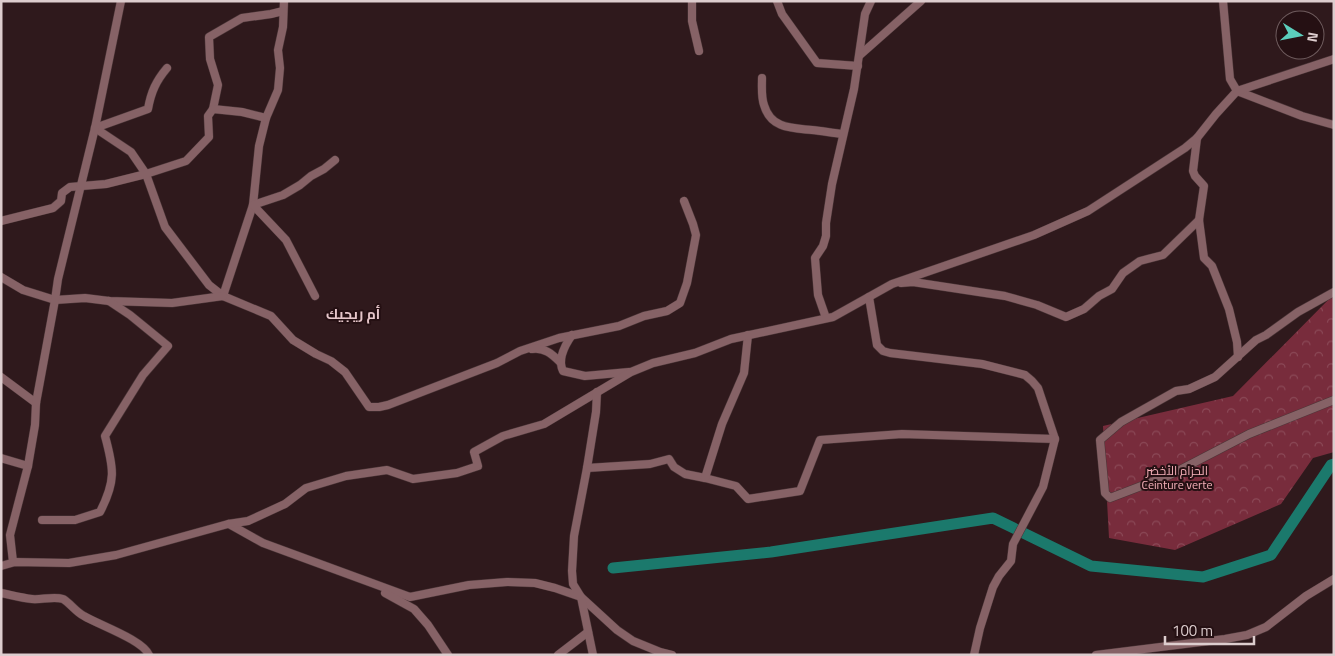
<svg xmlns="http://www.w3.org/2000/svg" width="1335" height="656" viewBox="0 0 1335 656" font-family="'Titillium Web',Cairo,sans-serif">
<defs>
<pattern id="forest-crowns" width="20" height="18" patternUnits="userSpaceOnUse" patternTransform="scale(1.25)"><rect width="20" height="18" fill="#782c3c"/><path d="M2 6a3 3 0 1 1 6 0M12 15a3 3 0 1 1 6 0" fill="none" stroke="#8b4957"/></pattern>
</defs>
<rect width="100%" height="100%" fill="#2f191c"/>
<polygon fill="url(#forest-crowns)" points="1334,294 1334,452 1313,458 1281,504 1175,550 1109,538 1103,426 1233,396"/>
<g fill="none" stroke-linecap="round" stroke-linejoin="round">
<polyline stroke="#1b796c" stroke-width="11" points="613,568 771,552 993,518 1091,566 1203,577 1271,555 1331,465 1334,464"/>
<g stroke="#4b3638" stroke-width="9">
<g id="minor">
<polyline points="284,1 283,27 278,50 280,68 278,90 266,118 259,146 253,205 223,296 271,316 293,340 316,354 331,361 345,372 369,407 379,407 388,405 497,363 520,351 559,338 619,326 644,316 667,311 680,303 687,283 696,235 693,224 684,201"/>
<polyline points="692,1 692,21 699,51"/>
<polyline points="777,1 782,14 817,63 858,66"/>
<polyline points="1223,1 1230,79 1237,91 1302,116 1334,125"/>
<polyline points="860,55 921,1"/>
<path d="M762,78C762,86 761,97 764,105C771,129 792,128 812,130C822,131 833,133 843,134"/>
<polyline points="213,109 218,85 210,59 209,37 242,18 271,14 283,11"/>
<polyline points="95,128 131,152 146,174 165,227 209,285 223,296"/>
<path d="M95,128L148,109C151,92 156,81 167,68"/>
<polyline points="1197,138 1193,171 1195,176 1204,186 1199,220 1204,258 1212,266 1229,309 1237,342 1238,357"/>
<polyline points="1,221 53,208 61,201 62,193 70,187 106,184 146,174 186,161 209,137 208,116 213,109 242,112 266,118"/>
<polyline points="1,277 23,290 55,300 85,298 109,301 172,303 223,296"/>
<polyline points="901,283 913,282 1005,296 1037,305 1066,317 1084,309 1099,296 1112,289 1123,273 1140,261 1163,255 1199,220"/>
<polyline points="1334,292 1298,312 1266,335 1256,340 1215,377 1189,389 1176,391 1121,422 1100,440 1105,493 1110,498 1170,475 1249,434 1334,400"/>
<polyline points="315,296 286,240 253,205 283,195 300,185 311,176 324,169 335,160"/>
<polyline points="869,297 877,345 883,351 890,353 982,364 1025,375 1032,381 1038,388 1055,439 1043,487 1013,544 1011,561 999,576 993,587 980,628 974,655"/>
<polyline points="826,318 818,295 815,258 823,246 826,236 826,223 832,184 854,89 865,14 871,1"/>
<path d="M572,335C565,345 557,359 563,371L585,376L629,372"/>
<path d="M532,349C544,347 552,354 560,362"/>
<polyline points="1,377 36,403"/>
<polyline points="1,458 28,466"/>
<polyline points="587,468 650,464 669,459 674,467 685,474 705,478 736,486 748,499 800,491 820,440 902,434 1055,439"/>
<polyline points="705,478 722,424 744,373 748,335"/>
<path d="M42,520H75L100,512C116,481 114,469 105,436L143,375L168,346L130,315L109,301"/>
<polyline points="229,524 263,543 410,597 469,585 507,582 535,583 555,588 581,597 617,630 633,641 660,652 672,655"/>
<polyline points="15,562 13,562 10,535 28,466 35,425 36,403 55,300 58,279 95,128 121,1"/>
<polyline points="1,566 15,562 69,563 116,555 228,524 248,521 285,504 306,488 346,476 387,470 413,479 457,473 478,466 474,452 503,436 544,424 631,372 653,363 695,353 731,339 833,317 892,284 1034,235 1088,211 1185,148 1197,138 1216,114 1237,91 1334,59"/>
<path d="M1,593C11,595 22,598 32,599C41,600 54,596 63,599C70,603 76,612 84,616C99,625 143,640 149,655"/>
<polyline points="385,593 414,609 428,625 448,655"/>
<polyline points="558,655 588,632"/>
<polyline points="593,655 581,597 573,584 572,571 574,536 587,468 596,412 597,392"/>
<polyline points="1096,655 1225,639 1247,635 1266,627 1306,596 1334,579"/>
</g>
</g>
<use href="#minor" stroke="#866266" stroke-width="8"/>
</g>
<g text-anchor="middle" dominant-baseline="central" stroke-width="4" stroke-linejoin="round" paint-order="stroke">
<g font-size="12" fill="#f7b1ba" stroke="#251013">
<text x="1177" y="470">الحزام الأخضر<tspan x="1177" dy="14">Ceinture verte</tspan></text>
</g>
<g font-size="14" font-weight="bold" fill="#e6c6ca" stroke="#251013">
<text x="353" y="313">أم ريجيك</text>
</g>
</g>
<rect width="1335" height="656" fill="none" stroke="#ddcdce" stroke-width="5"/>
<g transform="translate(1300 35) rotate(100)"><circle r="24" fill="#251013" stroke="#6f5c5e"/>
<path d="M0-4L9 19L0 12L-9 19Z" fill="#5bcebc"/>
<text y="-8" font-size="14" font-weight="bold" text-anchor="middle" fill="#ddcdce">N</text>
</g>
<path d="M1165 636v8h89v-8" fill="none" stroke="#ddcdce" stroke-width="2.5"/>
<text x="1172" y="636" font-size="15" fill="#ddcdce" stroke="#251013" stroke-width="4" paint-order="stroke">100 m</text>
</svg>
